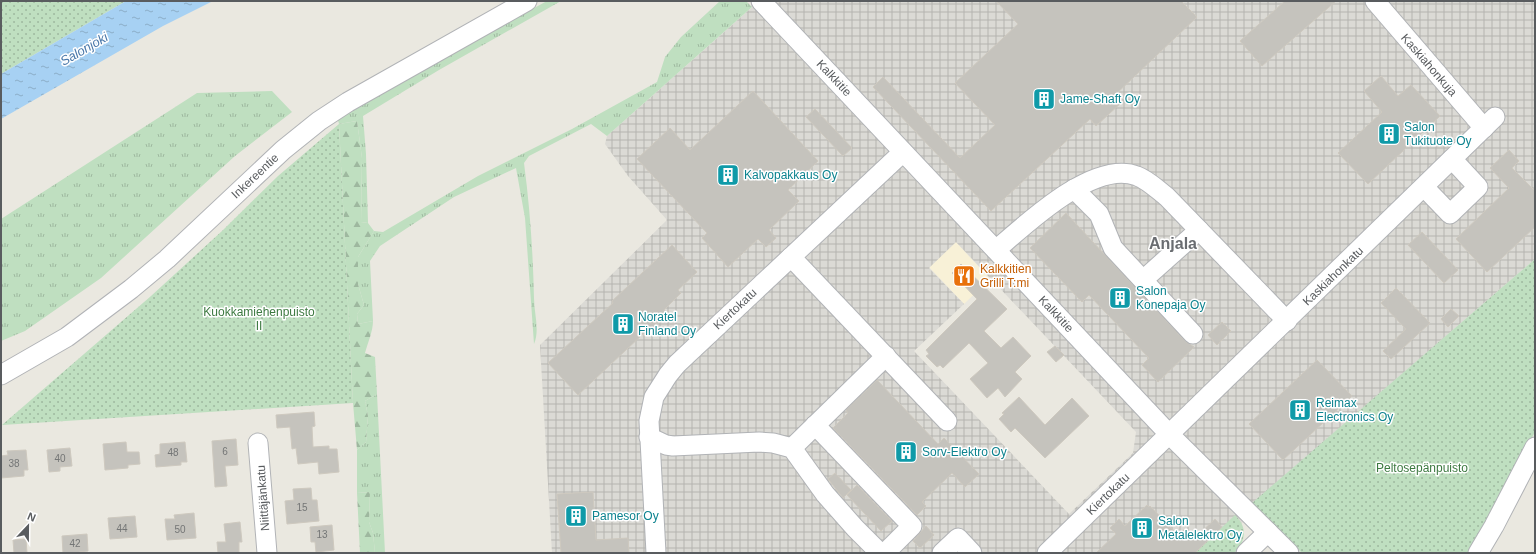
<svg xmlns="http://www.w3.org/2000/svg" width="1536" height="554" viewBox="0 0 1536 554" font-family="Helvetica,sans-serif">
<defs>
<pattern id="industrial-grid" width="8" height="8" patternUnits="userSpaceOnUse"><rect width="8" height="8" fill="#dbdad5"/><path d="M0 4h8M4 0v8" fill="none" stroke="#b5b4b0"/></pattern>
<pattern id="grass-tufts" width="24" height="20" patternUnits="userSpaceOnUse"><rect width="24" height="20" fill="#bfdfc0"/><path d="M3 7l-1-3M5 7V3M7 7l1-3M15 17l-1-3M17 17v-4M19 17l1-3" fill="none" stroke="#9eb89f"/></pattern>
<pattern id="forest-firs" width="22" height="20" patternUnits="userSpaceOnUse"><rect width="22" height="20" fill="#bfdfc0"/><path d="M5 1l3.5 6h-7zM16 11l3.5 6h-7z" fill="#9eb89f"/></pattern>
<pattern id="park-dots" width="8" height="8" patternUnits="userSpaceOnUse"><rect width="8" height="8" fill="#bfdfc0"/><path d="M2 2h.1M6 6h.1" fill="none" stroke="#9eb89f" stroke-width="1.8" stroke-linecap="round"/></pattern>
<pattern id="water-ripples" width="26" height="14" patternUnits="userSpaceOnUse"><rect width="26" height="14" fill="#a7d1f3"/><path d="M2 4q2-2 4 0t4 0M15 11q2-2 4 0t4 0" fill="none" stroke="#8badc8"/></pattern>
</defs>
<rect width="100%" height="100%" fill="#eae8e0"/>
<polygon fill="#f8f1d7" points="956,242 990,279 964,304 929,267"/>
<path fill="url(#industrial-grid)" fill-rule="evenodd" d="M759,1H1535V259L1238,516L1243,522L1211,553H552L540,345L667,220L628,176L605,144L607,136ZM956,242L1136,432L1133,453L1069,514L914,351L964,304L929,268Z"/>
<g fill="url(#grass-tufts)">
<polygon points="547,1 561,1 439,70 363,116 366,154 368,223 361,222 362,158 357,121 339,124 338,120 388,88"/>
<path d="M720,1H746L752,7L607,136L591,124L529,156L524,163C530,208 533,253 534,298C534,313 540,330 534,344L525,218L516,168L454,197L380,246L370,261L373,321L358,324L357,314L364,305L358,284V257L374,231L383,232L478,176L572,129L657,82L665,57L681,37Z"/>
<polygon points="272,91 292,112 235,156 101,278 25,331 1,341 1,219 197,93"/>
<polygon points="377,394 385,553 375,553 373,533 369,522 370,492 357,493 357,450 366,442 368,416 365,401"/>
</g>
<g fill="url(#forest-firs)">
<path d="M357,121L362,158L361,222L368,223L374,231L358,257V284L364,305L357,314L358,324L373,321C373,331 368,342 365,353L375,357L377,394L365,401L368,416L366,442L357,450L353,403L339,124Z"/>
<polygon points="370,492 369,522 373,533 375,553 360,553 357,493"/>
</g>
<g fill="url(#park-dots)">
<polygon points="1,1 126,1 1,74"/>
<polygon points="339,124 353,403 2,425 151,296 222,231 278,176"/>
<polygon points="1535,259 1535,432 1471,553 1302,553 1252,503"/>
<path d="M1235,515C1248,527 1246,542 1234,553H1195Z"/>
</g>
<polygon fill="url(#water-ripples)" points="126,1 213,1 163,26 1,119 1,74"/>
<g fill="#c5c3bd" stroke="#cec9bf">
<polygon points="996,1 1181,1 1197,17 1115,95 1122,102 1096,126 1090,119 991,211 873,87 883,77 960,158 995,125 955,83 1018,24"/>
<polygon points="1285,1 1336,1 1262,66 1240,41"/>
<polygon points="1381,76 1398,96 1411,85 1440,116 1368,184 1338,153 1382,112 1364,91"/>
<polygon points="753,91 818,161 788,190 799,201 769,230 776,238 766,247 758,239 728,267 702,238 707,233 637,159 670,128 690,150"/>
<polygon points="815,109 852,148 843,156 806,117"/>
<polygon points="1509,150 1519,161 1512,168 1535,191 1535,227 1487,272 1456,239 1509,188 1490,168"/>
<polygon points="1066,213 1185,341 1194,347 1158,382 1142,365 1149,358 1089,295 1082,302 1030,248"/>
<polygon points="1422,232 1458,270 1444,283 1408,245"/>
<polygon points="672,245 697,272 678,290 681,293 664,310 667,314 644,335 643,334 578,395 548,363 613,303 612,301"/>
<polygon points="961,264 1007,309 984,331 1001,348 1013,337 1031,356 1015,372 1022,379 1005,397 998,388 987,398 970,379 988,363 969,343 943,368 940,365 937,367 926,356 929,354 926,350 977,299 952,273"/>
<polygon points="1396,288 1430,323 1391,359 1383,351 1406,329 1381,303"/>
<polygon points="1451,309 1459,316 1448,327 1441,319"/>
<polygon points="1222,322 1231,331 1217,345 1208,335"/>
<polygon points="1055,346 1064,355 1056,362 1047,352"/>
<polygon points="1317,360 1352,396 1283,460 1249,424"/>
<polygon points="877,380 938,444 944,438 979,474 965,487 952,473 922,502 926,506 917,515 833,428 848,413 846,410"/>
<polygon points="1019,397 1045,425 1072,398 1089,416 1045,458 1015,428 1011,432 999,419 1004,414 1002,413"/>
<polygon points="314,412 315,426 312,427 313,447 329,446 329,449 337,449 339,472 319,474 318,462 298,464 296,448 292,449 290,427 277,428 276,415"/>
<polygon points="236,439 238,465 225,466 227,486 215,487 212,441"/>
<polygon points="126,442 127,452 139,452 140,464 128,465 128,468 105,470 103,444"/>
<polygon points="185,442 187,462 181,462 181,465 156,467 155,455 160,454 160,444"/>
<polygon points="70,448 72,466 60,467 60,471 49,472 47,450"/>
<polygon points="26,450 28,470 24,470 24,476 1,478 1,456 8,455 7,451"/>
<polygon points="835,473 851,490 843,498 828,479"/>
<polygon points="857,485 892,521 881,531 847,495"/>
<polygon points="311,488 312,500 317,500 319,521 287,524 285,501 294,500 293,489"/>
<polygon points="593,492 596,540 628,538 629,553 561,553 557,494"/>
<polygon points="1147,505 1149,507 1150,506 1178,535 1185,529 1194,539 1215,519 1222,527 1195,553 1096,553 1116,534 1110,528 1119,519 1125,526"/>
<polygon points="194,513 196,538 167,540 165,519 175,519 174,515"/>
<polygon points="135,516 137,537 110,539 108,518"/>
<polygon points="240,522 242,542 239,542 239,553 218,553 217,542 226,542 224,524"/>
<polygon points="332,525 334,550 316,552 315,542 311,542 310,527"/>
<polygon points="926,526 934,535 920,548 913,541"/>
<polygon points="87,534 88,551 79,552 79,553 63,553 62,536"/>
<polygon points="26,539 27,553 14,553 13,540"/>
</g>
<g fill="none" stroke-linecap="round" stroke-linejoin="round">
<g stroke="#b1b3b6" stroke-width="21">
<g id="minor">
<polyline points="761,1 1170,435 1289,553"/>
<polyline points="1375,1 1484,128"/>
<polyline points="1424,187 1450,214 1478,187 1452,159"/>
<polyline points="1074,189 1099,214 1113,248 1193,334"/>
<path d="M996,250C1026,224 1094,159 1137,176C1148,180 1158,190 1167,197L1287,321"/>
<polyline points="791,257 947,421"/>
<polyline points="1143,280 1199,230"/>
<polyline points="1,375 67,337 131,289 167,259 283,150 319,121 348,102 527,1"/>
<polyline points="815,425 912,526 885,553"/>
<polyline points="649,437 666,445 673,446 759,442 773,443 792,448 825,494 855,528 880,553"/>
<polyline points="258,443 267,553"/>
<polyline points="792,448 886,356"/>
<polyline points="656,553 649,421 654,397 668,375 677,364 903,152"/>
<polyline points="942,553 958,538 972,553"/>
<polyline points="1047,553 1495,117"/>
<polyline points="1246,553 1268,532"/>
<polyline points="1478,553 1494,526 1535,447"/>
</g>
</g>
<use href="#minor" stroke="#fff" stroke-width="19"/>
</g>
<defs>
<g id="building-square" transform="scale(1.15)"><rect x="-9" y="-9" width="18" height="18" rx="4" fill="#0f9aa8" stroke="#fff"/><path d="M-4-6H4V6H1V3H-1V6H-4ZM-2.5-4.3h1.7v1.8h-1.7ZM.8-4.3h1.7v1.8H.8ZM-2.5-1h1.7V.8h-1.7ZM.8-1h1.7V.8H.8Z" fill="#fff"/></g>
<g id="restaurant-square" transform="scale(1.15)"><rect x="-9" y="-9" width="18" height="18" rx="4" fill="#e8710a" stroke="#fff"/><path d="M-5-6h1v4h1v-4h1v4h1v-4h1v5L-1.5 .5V6h-2V.5L-5-1ZM5-6V6H3V1.5H1.5Q1.5-4 5-6Z" fill="#fff"/></g>
</defs>
<g fill-rule="evenodd">
<use href="#building-square" x="1044" y="99"/>
<use href="#building-square" x="1389" y="134"/>
<use href="#building-square" x="728" y="175"/>
<use href="#restaurant-square" x="964" y="276"/>
<use href="#building-square" x="1120" y="298"/>
<use href="#building-square" x="623" y="324"/>
<use href="#building-square" x="1300" y="410"/>
<use href="#building-square" x="906" y="452"/>
<use href="#building-square" x="576" y="516"/>
<use href="#building-square" x="1142" y="528"/>
</g>
<g text-anchor="middle" dominant-baseline="central" stroke-width="3" stroke-linejoin="round" paint-order="stroke">
<g font-size="10" fill="#747676">
<text x="225" y="451">6</text>
<text x="173" y="452">48</text>
<text x="60" y="458">40</text>
<text x="14" y="463">38</text>
<text x="302" y="507">15</text>
<text x="122" y="528">44</text>
<text x="180" y="529">50</text>
<text x="322" y="534">13</text>
<text x="75" y="543">42</text>
</g>
<g font-size="12" fill="#595c5f" stroke="#fff">
<text transform="translate(1429 65) rotate(49)">Kaskiahonkuja</text>
<text transform="translate(834 78) rotate(47)">Kalkkitie</text>
<text transform="translate(255 176) rotate(-43)">Inkereentie</text>
<text transform="translate(1333 276) rotate(-44)">Kaskiahonkatu</text>
<text transform="translate(735 309) rotate(-43)">Kiertokatu</text>
<text transform="translate(1056 314) rotate(47)">Kalkkitie</text>
<text transform="translate(1108 494) rotate(-44)">Kiertokatu</text>
<text transform="translate(263 498) rotate(-94)">Niittäjänkatu</text>
</g>
<g font-size="12" fill="#0d838f" stroke="#fff" text-anchor="start">
<text x="1060" y="99">Jame-Shaft Oy</text>
<text x="1404" y="127">Salon<tspan x="1404" dy="14">Tukituote Oy</tspan></text>
<text x="744" y="175">Kalvopakkaus Oy</text>
<text x="1136" y="291">Salon<tspan x="1136" dy="14">Konepaja Oy</tspan></text>
<text x="638" y="317">Noratel<tspan x="638" dy="14">Finland Oy</tspan></text>
<text x="1316" y="403">Reimax<tspan x="1316" dy="14">Electronics Oy</tspan></text>
<text x="922" y="452">Sorv-Elektro Oy</text>
<text x="592" y="516">Pamesor Oy</text>
<text x="1158" y="521">Salon<tspan x="1158" dy="14">Metalelektro Oy</tspan></text>
</g>
<g font-size="12" fill="#c56008" stroke="#fff" text-anchor="start">
<text x="980" y="269">Kalkkitien<tspan x="980" dy="14">Grilli T:mi</tspan></text>
</g>
<g font-size="12" fill="#3d7a41" stroke="#fff">
<text x="259" y="312">Kuokkamiehenpuisto<tspan x="259" dy="14">II</tspan></text>
<text x="1422" y="468">Peltosepänpuisto</text>
</g>
<g font-size="13" font-style="italic" fill="#4b79aa" stroke="#fff">
<text transform="translate(84 49) rotate(-30)">Salonjoki</text>
</g>
<g font-size="16" font-weight="bold" fill="#6a6d71" stroke="#fff">
<text x="1173" y="243">Anjala</text>
</g>
</g>
<rect width="1536" height="554" fill="none" stroke="#595c5f" stroke-width="4"/>
<g transform="translate(28 526) rotate(22)" stroke="#ffffff" stroke-width="3" paint-order="stroke">
<path d="M0-3L7 15L0 10L-7 15Z" fill="#595c5f"/>
<text y="-6" font-size="11" font-weight="bold" text-anchor="middle" fill="#595c5f">N</text>
</g>
</svg>
